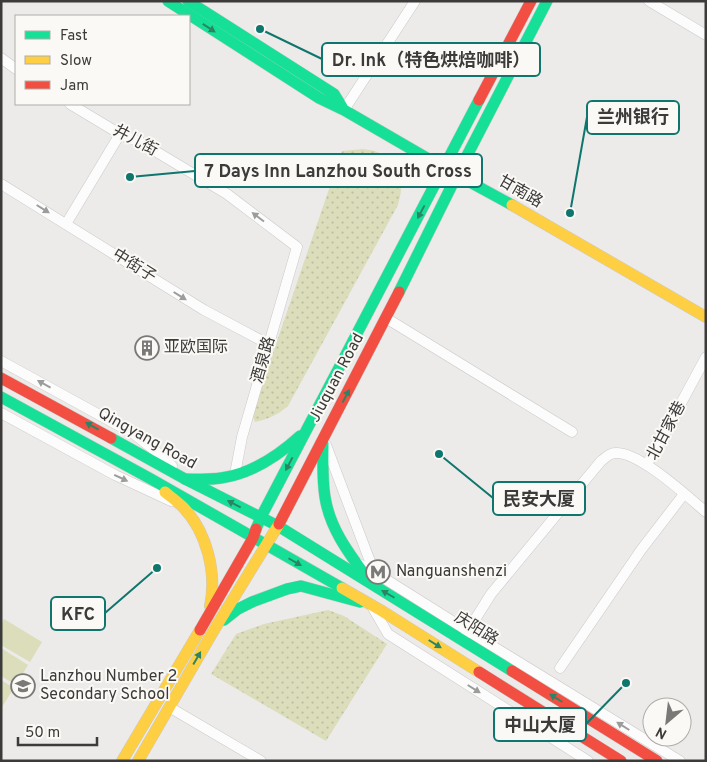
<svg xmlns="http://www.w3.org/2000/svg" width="707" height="762" viewBox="0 0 707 762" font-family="Overpass,'Noto Sans SC',sans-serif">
<defs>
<pattern id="grass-dots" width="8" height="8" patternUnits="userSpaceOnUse" patternTransform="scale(1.25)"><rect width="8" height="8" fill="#dbddbb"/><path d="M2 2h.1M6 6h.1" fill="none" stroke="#bdbfa2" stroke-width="1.8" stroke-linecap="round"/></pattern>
</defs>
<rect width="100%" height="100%" fill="#edebe9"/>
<g fill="url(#grass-dots)">
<path d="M363,149C367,150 372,150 375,151C391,157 401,173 401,189C401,194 399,200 398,205L288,406C277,415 269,419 255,422L252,414L342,151Z"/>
<polygon points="328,610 344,616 387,644 326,741 211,674 236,634 264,624"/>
</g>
<g fill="#dbddbb">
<polygon points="4,619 42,642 30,662 1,645 1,624"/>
<polygon points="1,648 28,665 16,685 1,676"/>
<polygon points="1,680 14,688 2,707 1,707"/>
</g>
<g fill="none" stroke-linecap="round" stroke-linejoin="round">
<g stroke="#cac9c7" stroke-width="11">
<g id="street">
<polyline points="649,1 706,35"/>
<polyline points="1,58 16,69"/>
<polyline points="70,104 120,134 140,142 227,194 297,247 242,437 235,474"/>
<polyline points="344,110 415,1"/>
<polyline points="1,184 204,310 268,344"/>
<polyline points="66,224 120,134"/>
<polyline points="386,318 572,432"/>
<polyline points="1,361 134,434 158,453 172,466"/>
<polyline points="1,413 115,475 171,501"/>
<polyline points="326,445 374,572"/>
<polyline points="647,464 666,431 706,357"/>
<polyline points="359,564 374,572 468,631 680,761"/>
<polyline points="373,608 388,634 588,761"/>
<path d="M464,637L491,594L601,461C604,459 608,455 611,454C633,445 689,498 706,512"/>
<polyline points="560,668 641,550 684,494"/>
<polyline points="169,707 261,761"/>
</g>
</g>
<g stroke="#cac9c7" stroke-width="12">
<g id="fast">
<polyline points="168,1 319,98 344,110 444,168 512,205"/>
<polyline points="188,1 334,94 342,107"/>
<polyline points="399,292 457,175 547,1"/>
<polyline points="1,397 151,479 342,588"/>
<polyline points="111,438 185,479 278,526 512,671"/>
<path d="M323,443C323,461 322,479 325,497C330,530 351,556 370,582"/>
<path d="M185,479C197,479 209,480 221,478C250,474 278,456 300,436"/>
<polyline points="256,529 261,517 479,100"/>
<polyline points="224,620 238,609 252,602 287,589 301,586 360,602"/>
</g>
</g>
<g stroke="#cac9c7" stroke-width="12">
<g id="slow">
<polyline points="512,205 706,317"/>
<path d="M165,492C171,497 178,502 183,507C207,532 217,573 210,606"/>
<polyline points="342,588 382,611 479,672"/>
<polyline points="122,761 200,630"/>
<polyline points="138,761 214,630 279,524"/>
</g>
</g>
<g stroke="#cac9c7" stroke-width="12">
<g id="jam">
<polyline points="479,100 531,1"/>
<polyline points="1,378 111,438"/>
<polyline points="279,524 399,292"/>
<polyline points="200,630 253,538 256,529"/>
<polyline points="512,671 657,761"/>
<polyline points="479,672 621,761"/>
</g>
</g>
<use href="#street" stroke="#fcfcfc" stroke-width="10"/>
<use href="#fast" stroke="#16e098" stroke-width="11"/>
<use href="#slow" stroke="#ffcf43" stroke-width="11"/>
<use href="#jam" stroke="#f24e42" stroke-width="11"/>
</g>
<defs><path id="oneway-solid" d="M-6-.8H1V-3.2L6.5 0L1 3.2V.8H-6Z" transform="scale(1.25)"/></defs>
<g fill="#2b8564">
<use href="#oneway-solid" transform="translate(209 28) rotate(33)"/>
<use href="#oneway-solid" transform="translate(421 212) rotate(118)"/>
<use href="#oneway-solid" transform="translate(346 396) rotate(-62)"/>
<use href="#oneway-solid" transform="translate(92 426) rotate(-151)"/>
<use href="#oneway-solid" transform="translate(289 464) rotate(118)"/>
<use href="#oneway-solid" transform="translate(234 504) rotate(-153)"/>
<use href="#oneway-solid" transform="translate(295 562) rotate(30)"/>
<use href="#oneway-solid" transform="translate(388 594) rotate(-150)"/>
<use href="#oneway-solid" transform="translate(435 644) rotate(32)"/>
<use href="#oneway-solid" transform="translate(197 658) rotate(-60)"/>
<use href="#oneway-solid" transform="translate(556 698) rotate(-148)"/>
</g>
<g fill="#9c9c9b">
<use href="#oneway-solid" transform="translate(43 209) rotate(32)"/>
<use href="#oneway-solid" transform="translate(258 217) rotate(-143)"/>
<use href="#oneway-solid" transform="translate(180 296) rotate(32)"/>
<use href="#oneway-solid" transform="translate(44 384) rotate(-151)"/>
<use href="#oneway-solid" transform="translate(121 478) rotate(25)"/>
<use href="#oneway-solid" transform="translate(474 689) rotate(32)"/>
<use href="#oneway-solid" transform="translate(623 726) rotate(-148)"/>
</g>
<defs>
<g id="building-ring" transform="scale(1.25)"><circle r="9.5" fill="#fbf9f5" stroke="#7a7977" stroke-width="1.5"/><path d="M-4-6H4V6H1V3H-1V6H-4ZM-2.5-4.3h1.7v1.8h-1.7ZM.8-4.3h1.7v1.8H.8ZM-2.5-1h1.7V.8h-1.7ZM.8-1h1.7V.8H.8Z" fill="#7a7977"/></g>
<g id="metro-ring" transform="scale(1.25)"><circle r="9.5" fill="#fbf9f5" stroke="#7a7977" stroke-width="1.5"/><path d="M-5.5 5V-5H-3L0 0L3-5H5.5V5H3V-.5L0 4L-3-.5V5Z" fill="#7a7977"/></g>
<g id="school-ring" transform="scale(1.25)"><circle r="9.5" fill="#fbf9f5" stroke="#7a7977" stroke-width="1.5"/><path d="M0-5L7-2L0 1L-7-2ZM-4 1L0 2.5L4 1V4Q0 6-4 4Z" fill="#7a7977"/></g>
</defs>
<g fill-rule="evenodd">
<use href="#building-ring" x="147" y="348"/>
<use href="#metro-ring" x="378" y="572"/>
<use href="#school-ring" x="23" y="686"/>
</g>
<g text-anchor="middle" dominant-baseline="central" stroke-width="4" stroke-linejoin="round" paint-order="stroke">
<g font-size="16" fill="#3c3b3a" stroke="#fbf9f5">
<text transform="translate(135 141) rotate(28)">井儿街</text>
<text transform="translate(520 192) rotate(30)">甘南路</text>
<text transform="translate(134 266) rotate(32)">中街子</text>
<text transform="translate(264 360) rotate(-74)">酒泉路</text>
<text transform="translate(337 378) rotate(-62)">Jiuquan Road</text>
<text transform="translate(667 431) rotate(-62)">北甘家巷</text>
<text transform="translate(147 439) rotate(29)">Qingyang Road</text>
<text transform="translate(476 629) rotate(32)">庆阳路</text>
</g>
<g font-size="16" fill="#3c3b3a" stroke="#fbf9f5" text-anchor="start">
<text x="164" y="348">亚欧国际</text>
<text x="396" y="572">Nanguanshenzi</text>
<text x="40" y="677">Lanzhou Number 2<tspan x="40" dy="18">Secondary School</tspan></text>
</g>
</g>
<path fill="none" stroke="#0f766e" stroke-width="2" d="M260 29L322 59M570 213L587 117M130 177L195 171M439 454L493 498M157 568L105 613M626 683L586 724"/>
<g fill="#0f766e" stroke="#fbf9f5" stroke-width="2">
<circle cx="260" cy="29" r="5"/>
<circle cx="570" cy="213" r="5"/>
<circle cx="130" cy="177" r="5"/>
<circle cx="439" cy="454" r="5"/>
<circle cx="157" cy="568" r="5"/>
<circle cx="626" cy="683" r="5"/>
</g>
<g fill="#fbf9f5" stroke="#0f766e" stroke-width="2">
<rect x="322" y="43" width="218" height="33" rx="5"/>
<rect x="587" y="101" width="92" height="33" rx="5"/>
<rect x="195" y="154" width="287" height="33" rx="5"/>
<rect x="493" y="482" width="92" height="33" rx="5"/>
<rect x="51" y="597" width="54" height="33" rx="5"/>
<rect x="494" y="708" width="92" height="33" rx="5"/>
</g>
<g font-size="18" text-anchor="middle" font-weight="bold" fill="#3c3b3a">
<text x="431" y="66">Dr. Ink（特色烘焙咖啡）</text>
<text x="633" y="123">兰州银行</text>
<text x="338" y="177">7 Days Inn Lanzhou South Cross</text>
<text x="539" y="505">民安大厦</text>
<text x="78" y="620">KFC</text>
<text x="540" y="731">中山大厦</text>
</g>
<rect width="707" height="762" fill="none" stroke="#3c3b3a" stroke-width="5"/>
<rect x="15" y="15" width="175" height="90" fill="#fbf9f5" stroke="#afadaa"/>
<rect x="25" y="31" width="25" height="8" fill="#16e098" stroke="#afadaa"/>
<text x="60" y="40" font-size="15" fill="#3c3b3a">Fast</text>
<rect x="25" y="56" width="25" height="8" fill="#ffcf43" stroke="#afadaa"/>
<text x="60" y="65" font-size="15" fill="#3c3b3a">Slow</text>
<rect x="25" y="81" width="25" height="8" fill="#f24e42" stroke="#afadaa"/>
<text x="60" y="90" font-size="15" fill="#3c3b3a">Jam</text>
<g transform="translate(667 722) rotate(208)"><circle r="24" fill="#fbf9f5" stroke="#afadaa"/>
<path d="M0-4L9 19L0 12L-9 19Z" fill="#7a7977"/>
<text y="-8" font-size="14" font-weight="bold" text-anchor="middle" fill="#3c3b3a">N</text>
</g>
<path d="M18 737v8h79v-8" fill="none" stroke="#3c3b3a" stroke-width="2.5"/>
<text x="25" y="737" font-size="15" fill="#3c3b3a" stroke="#fbf9f5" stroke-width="4" paint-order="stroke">50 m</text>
</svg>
